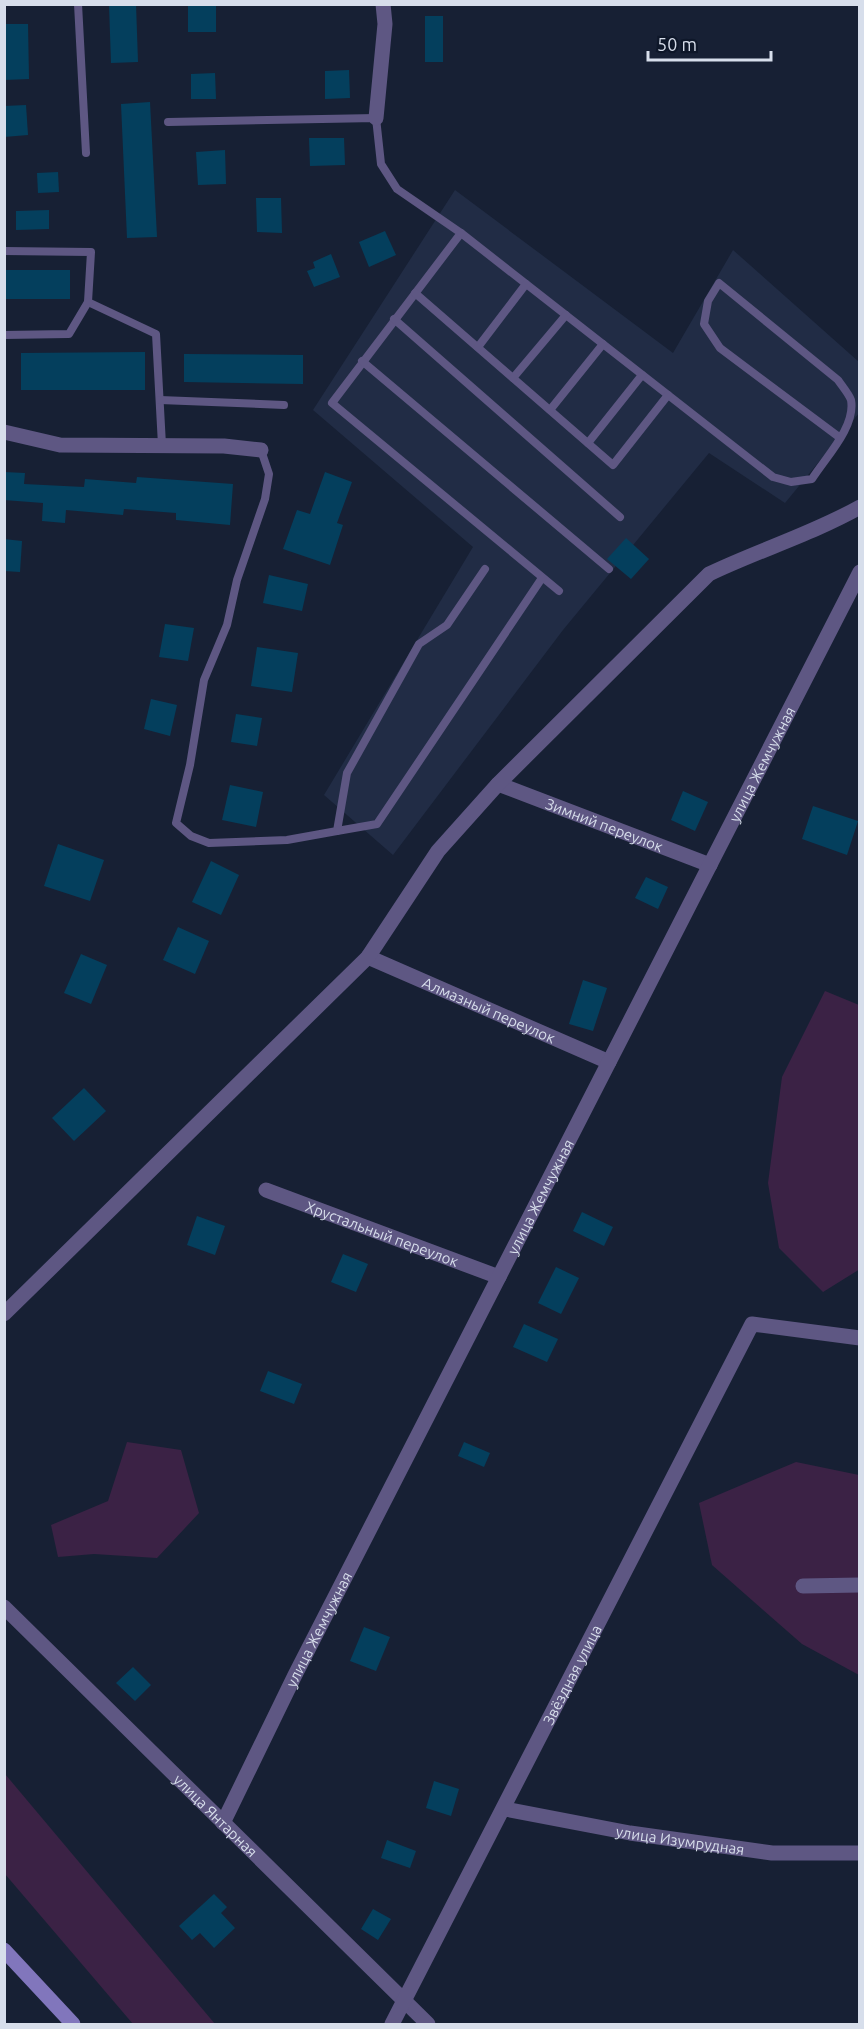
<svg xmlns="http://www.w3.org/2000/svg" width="864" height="2029" viewBox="0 0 864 2029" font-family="Ubuntu,sans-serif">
<rect width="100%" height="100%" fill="#172034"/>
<polygon fill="#212c45" points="455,190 673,353 733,250 859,362 859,413 785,503 709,453 563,630 393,855 324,795 473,547 313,410"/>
<g fill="#3b2245">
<polygon points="825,991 859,1005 859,1008 860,1269 823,1292 779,1248 768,1183 782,1077"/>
<polygon points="127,1442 181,1450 199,1513 157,1558 94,1554 58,1557 51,1525 108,1501"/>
<polygon points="796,1462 859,1475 859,1675 802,1644 712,1565 699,1503"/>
<polygon points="5,1774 215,2024 133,2024 5,1874"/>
</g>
<g fill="#043f5d">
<polygon points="109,4 136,4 138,62 111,63"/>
<rect x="188" y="4" width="28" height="28"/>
<rect x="425" y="16" width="18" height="46"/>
<polygon points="4,24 28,24 29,79 4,80"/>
<polygon points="349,70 350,98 325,99 325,71"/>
<polygon points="215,73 216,99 191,99 191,74"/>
<polygon points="150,102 157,237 127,238 121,104"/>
<polygon points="26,105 28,135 4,137 4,106"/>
<polygon points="309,138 344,138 345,165 310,166"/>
<polygon points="225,150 226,184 198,185 196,152"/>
<polygon points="58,172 59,192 38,193 37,173"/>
<polygon points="256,198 281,198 282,233 257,232"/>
<polygon points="49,210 49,229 16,230 16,211"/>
<polygon points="385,231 396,255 369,267 359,242"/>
<polygon points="331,254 340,277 314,287 307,271 315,268 313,262"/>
<rect x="4" y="270" width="66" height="29"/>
<polygon points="145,352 145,390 21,390 21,353"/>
<polygon points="184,354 303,355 303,384 184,382"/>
<polygon points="4,472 25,473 24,484 84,487 85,479 136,483 137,477 233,484 230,525 176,520 176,513 124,509 123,515 66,510 65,523 42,521 43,503 4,500"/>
<polygon points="325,472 352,482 337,523 343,525 330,565 283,549 297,510 310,514"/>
<polygon points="626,538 649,559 631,579 607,559"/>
<polygon points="4,539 22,541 20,572 4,571"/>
<polygon points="269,575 308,584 302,611 263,603"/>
<polygon points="165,624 194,628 188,661 159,657"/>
<polygon points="257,647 298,653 292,692 251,686"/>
<polygon points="151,699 177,705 170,736 144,729"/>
<polygon points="236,714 262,718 257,746 231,742"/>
<polygon points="230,785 263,792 256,827 222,820"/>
<polygon points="683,791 708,802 695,831 671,820"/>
<polygon points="813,806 858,821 847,855 802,839"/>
<polygon points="58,844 104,860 90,901 44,886"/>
<polygon points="211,861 239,875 221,915 192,902"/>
<polygon points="646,877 668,887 658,909 635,898"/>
<polygon points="178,927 209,941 195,974 163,960"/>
<polygon points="81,954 107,965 91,1004 64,993"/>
<polygon points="583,980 607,988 593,1031 569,1024"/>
<polygon points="84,1088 106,1111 74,1141 52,1118"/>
<polygon points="582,1212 613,1227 604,1246 573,1231"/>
<polygon points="197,1216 225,1226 215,1255 187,1245"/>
<polygon points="343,1254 368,1264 356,1292 331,1282"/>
<polygon points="556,1267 579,1278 561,1314 538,1303"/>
<polygon points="524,1324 558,1339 547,1362 513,1347"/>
<polygon points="268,1371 302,1384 294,1404 260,1391"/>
<polygon points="464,1442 490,1453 484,1467 458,1456"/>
<polygon points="364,1627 390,1637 376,1671 350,1661"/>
<polygon points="133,1667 151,1685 135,1701 116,1683"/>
<polygon points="434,1781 459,1789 451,1816 426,1808"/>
<polygon points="387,1840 416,1851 410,1868 381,1858"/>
<polygon points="214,1894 227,1907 221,1913 235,1928 214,1948 200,1933 192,1940 179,1926"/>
<polygon points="373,1909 391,1919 378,1940 361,1929"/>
</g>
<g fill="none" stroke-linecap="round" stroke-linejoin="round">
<g stroke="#5e5783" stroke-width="8">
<polyline points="78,4 86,153"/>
<polyline points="168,122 376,118 381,164 397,189 461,233 332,403 559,591"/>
<path d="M461,233L773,477L791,482L812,479C825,458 856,427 851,400C849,394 842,386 838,380L719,283L708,301L704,324L720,348L839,437"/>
<polyline points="4,251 91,252 88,302 156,334 162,445"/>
<polyline points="415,293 613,465 668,395"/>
<polyline points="394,319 620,517"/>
<polyline points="4,335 69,334 88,302"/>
<polyline points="478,347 526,284"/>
<polyline points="362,361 609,569"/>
<polyline points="513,378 566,315"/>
<polyline points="160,400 284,405"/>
<polyline points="550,410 603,344"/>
<polyline points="588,443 642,375"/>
<polyline points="261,450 269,474 265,499 237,580 227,625 204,680 190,765 176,823 191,836 209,843 287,840 337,831 347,773 419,644 447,625 485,569"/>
<polyline points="337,831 377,824 542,578"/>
</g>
<g stroke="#5e5783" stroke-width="15">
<polyline points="376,118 385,24 383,4"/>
<polyline points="4,432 60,445 224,446 261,450"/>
<path id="s1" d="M498,784L710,865"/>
<path id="s2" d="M368,957L609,1062"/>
<path id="s3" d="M266,1190L499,1277"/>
<path d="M4,1314L368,957L438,851L498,784L709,574C759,550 812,534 860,507"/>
<polyline points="803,1586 860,1585"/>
<path id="s4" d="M4,1607L428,2024"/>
<path id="s5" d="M505,1809L630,1833L772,1853H860"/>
<path id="s6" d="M223,1823L295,1675L860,572"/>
<path id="s7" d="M392,2024L752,1324L860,1338"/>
</g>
<polyline stroke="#8176bc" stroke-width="15" points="4,1950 73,2024"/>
</g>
<g text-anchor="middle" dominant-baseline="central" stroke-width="4.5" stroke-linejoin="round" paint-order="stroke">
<g font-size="15" fill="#d7deeb" stroke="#0e1729">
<text stroke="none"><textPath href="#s6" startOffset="1188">улица Жемчужная</textPath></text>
<text stroke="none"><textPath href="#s1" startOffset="114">Зимний переулок</textPath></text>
<text stroke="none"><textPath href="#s2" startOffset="132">Алмазный переулок</textPath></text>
<text stroke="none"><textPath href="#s6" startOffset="702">улица Жемчужная</textPath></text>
<text stroke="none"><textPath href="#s3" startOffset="124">Хрустальный переулок</textPath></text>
<text stroke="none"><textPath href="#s6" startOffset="216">улица Жемчужная</textPath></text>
<text stroke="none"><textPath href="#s7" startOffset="393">Звёздная улица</textPath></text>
<text stroke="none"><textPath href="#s4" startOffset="297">улица Янтарная</textPath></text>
<text stroke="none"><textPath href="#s5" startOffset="178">улица Изумрудная</textPath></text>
</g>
</g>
<rect width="864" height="2029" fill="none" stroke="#d7deeb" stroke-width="12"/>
<path d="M648 51v9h123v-9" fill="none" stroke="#d7deeb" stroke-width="3"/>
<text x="657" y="51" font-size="18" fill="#d7deeb" stroke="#0e1729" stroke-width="4.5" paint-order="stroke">50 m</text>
</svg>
